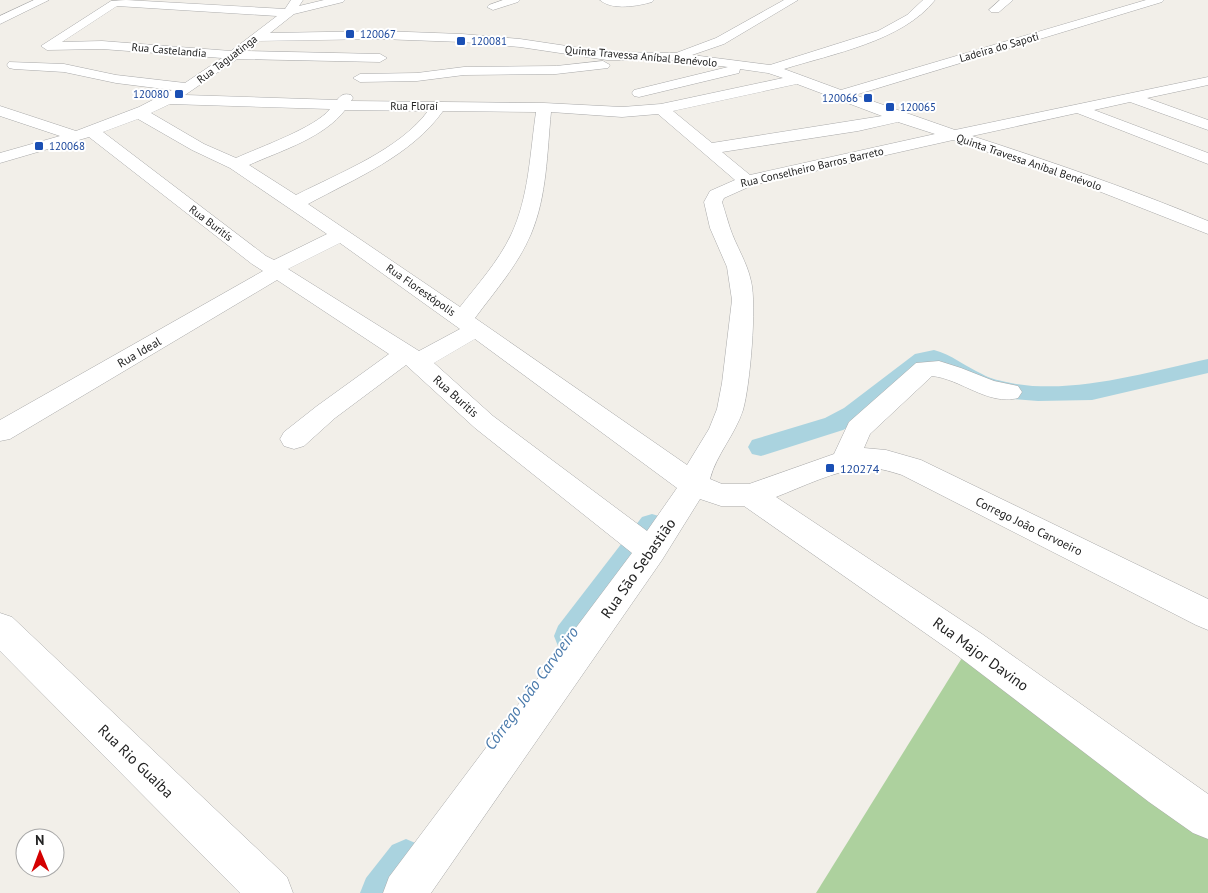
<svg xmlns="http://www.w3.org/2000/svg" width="1208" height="893" viewBox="0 0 1208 893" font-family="'PT Sans',sans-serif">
<rect width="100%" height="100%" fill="#f2efe9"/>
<polygon fill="#add19e" points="970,645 1208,818 1208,893 816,893"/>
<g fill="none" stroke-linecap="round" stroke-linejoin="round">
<g fill="#aad3df" fill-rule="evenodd">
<path d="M934,350C951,354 966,367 982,374C990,379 1002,381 1011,383C1074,395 1147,372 1208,359V373L1092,400L1038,401L1012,399L967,386L930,365L862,420L843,430L761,456L752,454L748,447L752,440L825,418L844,408L915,354Z"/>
<polygon points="652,514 662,517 667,525 662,533 582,646 570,651 558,646 554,636 558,626 642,517"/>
<polygon points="406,839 420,845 426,859 420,873 406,893 360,893 366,878 392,845"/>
</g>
<g stroke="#a9a9a9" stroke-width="1">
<g id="minor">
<polygon points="34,0 49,0 0,24 0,16"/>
<path d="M126,0L285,9L291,0H303L299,6L324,0H345L343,2L294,14L270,33L381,31L462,34L520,39L607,52L676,53L716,38L784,0H798L724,44L692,55L770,65L878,31L907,15L923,0H935C903,41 832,54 784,69L841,90L1146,0H1164L1162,2L855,95L955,130L1208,77V85L1147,98L1208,120V130L1130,102L1094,110L1208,153V164L1077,113L972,136C1052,162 1131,189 1208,221V234L1078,183L953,140L753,185L724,198L722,202C725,211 727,219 730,228C736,246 747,262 751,281C757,305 750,386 743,410C735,435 716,455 710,479L722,484H749L834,454L849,422L916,363L939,361L961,368L994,381L1018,386L1022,392L1018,398C988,406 961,379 932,376L870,434L864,448L886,450L921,460L1208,599V630L1196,625L902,475C889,471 876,467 864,468C836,470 802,487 776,497L982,634L1208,794V839L1193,833L1149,802L958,656L744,506H721L700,499L662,560L431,893H383L389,877L632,553L475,428L406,365L335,418L304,446L294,449L284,446L280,439L284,432L317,406L389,354L277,280L10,439L0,441V420L263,271L252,264L89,137L0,163V153L60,136L0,116V106L76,131L139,107L172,90L116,83L64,72L14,69L9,68L7,65L9,62L64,64L116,75L185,83L222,58L102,49L47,50L41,46L111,1ZM117,6L277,16L231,51L102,41L62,42ZM381,39L462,42L520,47L607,60H672L728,67L634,90L632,93L634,96L639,97L739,73L740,69L768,73L783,78L661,104L622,107L544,103L351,101L353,98L351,95C344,93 341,95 337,100L185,95L237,59L380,62L387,58L380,54L247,51L260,41ZM797,84L882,116L712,143L673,111ZM170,104L330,109C315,128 260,147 236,158L204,144L151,113ZM345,110L428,111C399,150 339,173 296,195L249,165C280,151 324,138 345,110ZM443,111L536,112C530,153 529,197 511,235C498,262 478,284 460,307L308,204C356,178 411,156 443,111ZM551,112L622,117L658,114L735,180L710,191L704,202L710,228L727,267L732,300L722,383L717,409L709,429L687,465L475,318C495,291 518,265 531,234C547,196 547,153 551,112ZM138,119L192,150L230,168L327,234L274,260L266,256L103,132ZM898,122L935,134L750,175L722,152L858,131ZM340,243L460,329L419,351L288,269ZM475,339L677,488L647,531L493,416L434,363Z"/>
<polygon points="503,0 520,0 518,2 493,10 487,7 489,5"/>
<path d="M600,0H654L652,2C638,6 612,11 600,0Z"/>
<polygon points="1000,0 1013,0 999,12 991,12 989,10"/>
<polygon points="603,61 610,65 608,68 556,74 464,75 417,81 360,82 353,78 360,74 417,73 464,67 556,66"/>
<polygon points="0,613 12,617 287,877 293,893 240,893 0,651"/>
</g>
</g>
<use href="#minor" fill="#fff" fill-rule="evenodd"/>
</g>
<g fill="#1a4fb4" stroke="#fff" stroke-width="2">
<rect x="345" y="29" width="10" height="10" rx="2.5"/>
<rect x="456" y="36" width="10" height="10" rx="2.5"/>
<rect x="174" y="89" width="10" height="10" rx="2.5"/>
<rect x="863" y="93" width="10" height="10" rx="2.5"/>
<rect x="885" y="102" width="10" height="10" rx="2.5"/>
<rect x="34" y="141" width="10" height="10" rx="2.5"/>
<rect x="825" y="463" width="10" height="10" rx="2.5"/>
</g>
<g text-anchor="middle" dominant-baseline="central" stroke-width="4" stroke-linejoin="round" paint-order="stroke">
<g font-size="11" fill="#164399" stroke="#fff" text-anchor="start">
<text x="360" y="34">120067</text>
<text x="471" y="41">120081</text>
<text x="169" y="94" text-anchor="end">120080</text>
<text x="858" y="98" text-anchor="end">120066</text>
<text x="900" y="107">120065</text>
<text x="49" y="146">120068</text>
</g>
<g font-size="11" fill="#222" stroke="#fff">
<text transform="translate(999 47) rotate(-16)">Ladeira do Sapoti</text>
<text transform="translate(169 50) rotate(5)">Rua Castelandia</text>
<text transform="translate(641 56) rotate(5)">Quinta Travessa Aníbal Benévolo</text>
<text transform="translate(227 59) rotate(-37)">Rua Taguatinga</text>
<text x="414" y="106">Rua Floraí</text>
<text transform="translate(1029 162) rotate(19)">Quinta Travessa Aníbal Benévolo</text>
<text transform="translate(812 167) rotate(-13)">Rua Conselheiro Barros Barreto</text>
<text transform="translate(211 223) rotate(37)">Rua Buritís</text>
<text transform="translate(421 290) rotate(35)">Rua Florestópolis</text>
</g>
<g font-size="12" fill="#222" stroke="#fff">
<text transform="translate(139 352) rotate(-30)">Rua Ideal</text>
<text transform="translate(456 396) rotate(42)">Rua Buritis</text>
<text transform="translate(1029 526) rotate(26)">Corrego João Carvoeiro</text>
</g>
<g font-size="12" fill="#164399" stroke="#fff" text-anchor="start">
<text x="840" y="468">120274</text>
</g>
<g font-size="15" fill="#222" stroke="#fff">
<text transform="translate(638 568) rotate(-55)">Rua São Sebastião</text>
<text transform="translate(981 654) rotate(36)">Rua Major Davino</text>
<text transform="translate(136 761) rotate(44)">Rua Rio Guaíba</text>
</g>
<g font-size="16" font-style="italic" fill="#4a7aab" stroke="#fff">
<text transform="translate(531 688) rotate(-54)">Córrego João Carvoeiro</text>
</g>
</g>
<g transform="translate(40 853) rotate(359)"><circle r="24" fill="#ffffff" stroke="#a7a7a7"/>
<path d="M0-4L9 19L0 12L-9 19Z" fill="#d40000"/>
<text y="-8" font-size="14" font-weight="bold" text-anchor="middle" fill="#222222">N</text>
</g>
</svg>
